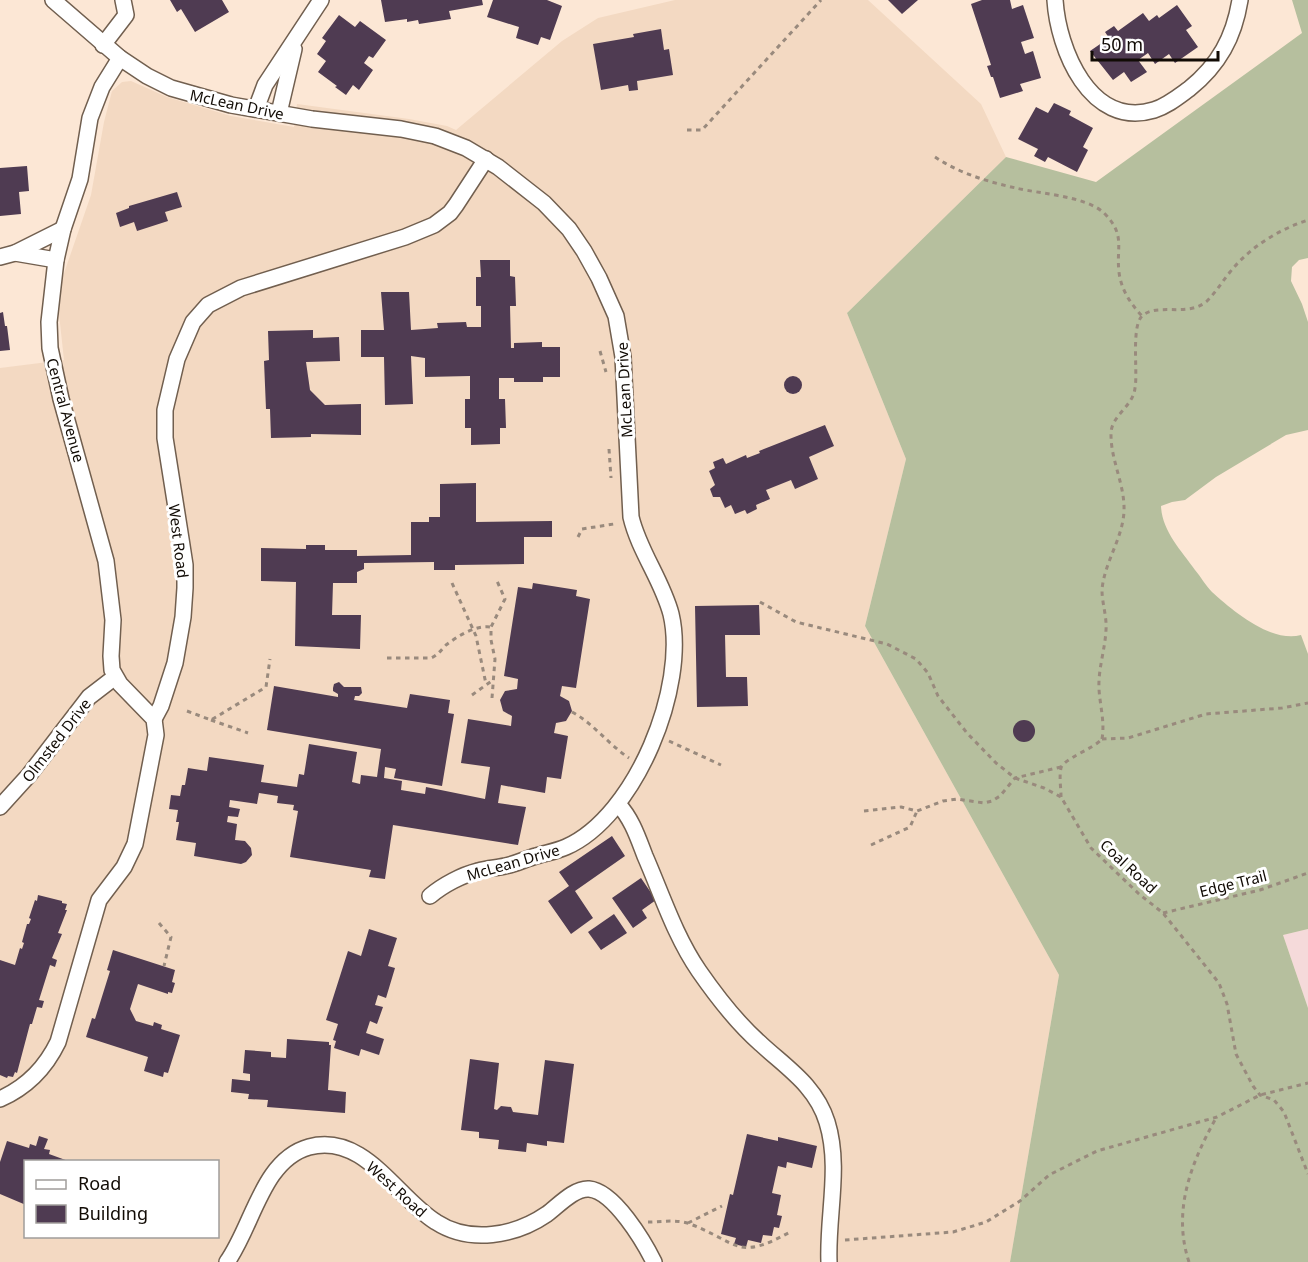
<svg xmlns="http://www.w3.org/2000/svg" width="1308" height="1262" viewBox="0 0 1308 1262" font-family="'Noto Sans',sans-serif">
<rect width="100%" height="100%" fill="#fce7d5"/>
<path fill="#f3d9c2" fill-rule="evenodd" d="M675,0H868L981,104L1006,157L847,313L906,459L865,626L1059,975L1010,1262H0V368L64,360L59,314L62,279L91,195L104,122L112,91L122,82L131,81L167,97L231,116L294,127L297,104L409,119L447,126L456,130L562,41L598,18ZM26,1162H218V1236H26Z"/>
<polygon fill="#f5dada" points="1308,929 1308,1008 1283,935"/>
<path fill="#b6bf9e" d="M1292,0H1308V258L1299,260L1292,267L1291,281L1302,304L1308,322V430L1286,435L1216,477L1185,500L1172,502L1161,506C1162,531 1181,550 1195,570C1201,577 1206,586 1212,592C1233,611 1271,643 1301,635L1308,654V929L1283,935L1308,1008V1262H1010L1059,975L865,626L906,459L847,313L1006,157L1096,182L1302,33Z"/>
<g fill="#4f3b52">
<polygon points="170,0 222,0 229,12 195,32 181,9 177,12"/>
<polygon points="381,0 482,0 483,5 449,11 451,19 419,24 418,20 407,22 407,19 385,22"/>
<polygon points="493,0 547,0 562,6 550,40 541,37 538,45 516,38 519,27 487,17"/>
<polygon points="888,0 918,0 902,14"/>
<polygon points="982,0 1010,0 1012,9 1023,5 1034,38 1021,42 1025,54 1033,51 1041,78 1020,84 1023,91 1000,98 993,77 991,77 987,66 991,65 971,4"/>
<polygon points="1177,5 1192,26 1186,30 1198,47 1175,63 1169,54 1155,64 1148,53 1138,60 1147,72 1131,82 1124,72 1113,80 1090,51 1109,38 1105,32 1114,26 1118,31 1143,13 1149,21 1157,15 1159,18"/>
<polygon points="339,15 355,27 360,21 386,40 373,58 369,56 364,63 373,70 359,90 353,85 346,95 335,87 337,86 318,72 326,61 317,54 326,41 322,38"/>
<polygon points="661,29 664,50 669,49 673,75 637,81 638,90 629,91 628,85 601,90 593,44 634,37 633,34"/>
<polygon points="1054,103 1071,111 1069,115 1093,128 1083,147 1088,150 1077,172 1048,157 1045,162 1034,156 1038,149 1018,139 1036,107 1048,113"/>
<polygon points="27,166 29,191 19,192 21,214 0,216 0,168"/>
<polygon points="177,192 182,207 165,212 168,221 137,231 134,222 120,227 116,213 129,208 129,206"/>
<polygon points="480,260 510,260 510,276 515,277 516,306 510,306 511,348 514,348 514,343 542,342 542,347 560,347 560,377 543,377 543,382 514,382 514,378 499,378 499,399 505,399 506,428 500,428 500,444 471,445 471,428 465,428 465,399 470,399 470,376 425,377 425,358 411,356 413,404 385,405 384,357 361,357 361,330 384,330 381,292 409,292 411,330 438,328 437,323 466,322 467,327 481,327 481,306 476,306 476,277 481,277"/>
<polygon points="3,312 5,326 7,326 10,350 0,351 0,313"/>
<polygon points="313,330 313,338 339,337 340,361 306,362 310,390 325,405 361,404 361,435 311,434 311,437 271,438 270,409 266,409 264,361 269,360 268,331"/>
<circle cx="793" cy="385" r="9"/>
<polygon points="825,425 834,446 809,457 818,479 795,489 791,480 766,490 770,499 756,505 757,509 747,514 745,510 735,514 731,505 725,508 720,497 713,497 710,489 715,485 709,471 715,468 713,462 723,458 726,464 746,455 747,458 760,453 759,451"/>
<polygon points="476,483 476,522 552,521 552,537 524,537 524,564 455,565 455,570 434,570 434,562 364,563 364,569 357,572 357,583 333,583 332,615 361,615 360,649 295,646 296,582 261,581 261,548 306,549 306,545 325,545 325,550 357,550 357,556 411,555 411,522 429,522 429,517 440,517 440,484"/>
<polygon points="533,583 577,590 576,596 590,599 576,688 562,686 560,696 569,701 572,711 566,721 556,723 554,733 568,736 561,779 547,777 545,793 501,785 498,803 526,807 518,845 393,825 385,879 369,877 371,870 290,857 298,811 293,810 294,805 277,803 278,796 259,793 257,804 230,800 229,807 240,809 238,817 228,816 227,822 237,824 235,840 245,841 251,848 252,855 246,862 241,864 194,856 196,843 176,840 179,822 176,822 178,810 169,809 171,795 180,796 182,785 185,785 188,768 207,771 209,757 264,765 261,782 297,787 299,774 304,775 309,744 357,752 352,782 360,784 361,775 377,777 381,749 267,730 274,686 338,697 338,694 333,691 333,688 334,684 339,682 344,687 361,687 362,693 359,696 355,696 354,700 407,708 410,694 450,700 448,713 454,714 442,786 394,778 396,769 385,767 384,778 402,781 401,790 425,794 426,787 485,799 490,767 461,763 468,719 511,726 512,716 503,711 500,700 505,691 517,689 518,679 504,676 518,587 532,589"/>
<polygon points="759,605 760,635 725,635 726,677 747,677 748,706 697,707 695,606"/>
<circle cx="1024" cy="731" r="11"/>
<polygon points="612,836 625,856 575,891 593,918 571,934 548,901 569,886 559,872"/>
<polygon points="641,878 656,900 642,910 647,918 633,928 612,898"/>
<polygon points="38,895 62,901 62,903 67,904 65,910 67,910 58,933 62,934 52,958 57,960 55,967 50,965 39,1000 44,1001 42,1008 37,1007 32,1024 30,1024 17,1073 15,1072 13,1077 8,1076 7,1078 0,1075 0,960 15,965 20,948 22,949 24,943 22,942 27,924 29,924 31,919 29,918 35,900 37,901"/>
<polygon points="614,914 627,933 601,950 588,932"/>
<polygon points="369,929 397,938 388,966 395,968 386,998 378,995 375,1005 383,1007 377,1024 370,1021 366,1033 384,1039 379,1055 361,1049 359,1056 334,1048 336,1041 333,1040 338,1024 326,1020 348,951 361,956"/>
<polygon points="113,950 175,970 172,982 175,983 172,993 168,992 168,994 138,984 130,1009 136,1021 153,1026 154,1022 162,1025 161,1029 180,1035 168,1073 164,1072 163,1077 144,1071 148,1057 86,1037 92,1018 95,1019 110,971 107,970"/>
<polygon points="287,1039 329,1042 329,1045 331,1045 328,1090 346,1092 345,1113 267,1107 268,1100 248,1099 249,1094 231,1092 232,1079 250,1081 250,1074 243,1073 245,1050 271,1052 271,1057 286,1058"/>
<polygon points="470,1059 499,1063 494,1109 497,1110 501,1106 511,1107 513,1112 538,1115 545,1060 574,1064 564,1143 547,1141 547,1146 527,1143 526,1152 498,1149 499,1140 479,1138 479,1132 461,1130"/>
<polygon points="747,1134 778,1141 778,1137 817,1146 812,1168 787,1162 786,1168 778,1166 772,1193 781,1195 777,1215 782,1216 779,1228 774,1227 772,1236 763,1235 761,1243 748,1240 746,1247 734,1244 736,1238 721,1234 730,1194 733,1195"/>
<polygon points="39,1136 48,1139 44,1149 50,1150 49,1154 71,1162 26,1162 26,1205 0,1194 0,1162 7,1141 29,1148 30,1144 36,1146"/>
</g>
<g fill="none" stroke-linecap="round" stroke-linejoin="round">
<g stroke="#715f4f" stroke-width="18">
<g id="street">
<path d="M53,0L120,58L147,76L171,88L231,105L312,119L401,129L435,136L466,148L498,167L544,203L569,229L584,251L599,278L616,316L623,357L631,517C639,551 662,580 671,614C688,686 636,816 566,847C557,851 546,853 536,856C525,859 516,864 505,866C497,868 487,868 478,871C462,875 443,885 430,896"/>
<path d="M1055,0C1058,49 1090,129 1154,110C1167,106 1178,97 1189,89C1219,65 1234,37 1240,0"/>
<polyline points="103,45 126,15 123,0"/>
<polyline points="256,109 265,85 321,0"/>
<polyline points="279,113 294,49"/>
<polyline points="15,253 56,260"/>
<polyline points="0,257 15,253 63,229"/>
<polyline points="154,719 161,706 175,663 183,617 185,588 185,565 181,539 165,438 165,410 177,359 193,322 208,305 241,288 405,237 434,225 450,213 456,205 486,159"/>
<path d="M618,804C632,819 638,838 645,856C662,895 675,936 699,971C717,997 737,1023 761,1044C787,1068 816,1086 827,1122C841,1167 827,1216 829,1262"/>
<polyline points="0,807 29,775 89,697 115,677"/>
<path d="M0,1099C27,1087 45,1069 58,1042L99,900L124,867L135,844L156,735L154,719L120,684L112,670L111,656L113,620L106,561L61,399L50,348L49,322L56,260L63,229L80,179L90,118L102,87L120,58"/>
<path d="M227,1262C253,1226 262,1160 309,1147C364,1132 397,1198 436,1222C470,1244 515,1236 547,1214C558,1206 574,1188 589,1189C614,1191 644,1242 654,1262"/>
</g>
</g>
<g stroke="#998a7d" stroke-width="3" stroke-dasharray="4.5 4.5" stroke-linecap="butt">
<polyline points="687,130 702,130 821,0"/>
<path d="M935,157C959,173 988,182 1016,188C1040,194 1086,196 1104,213C1126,235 1116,247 1119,272C1121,290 1131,304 1142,316"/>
<polyline points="600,351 606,372"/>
<polyline points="609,449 611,478"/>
<polyline points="578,537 582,529 614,524"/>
<polyline points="452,583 476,636 486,684"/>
<polyline points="760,602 796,622 887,644 916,659 928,673 938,696 967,733 996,763 1015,778 1044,788 1061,797 1091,848 1139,894 1163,913 1219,983 1227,1004 1236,1054 1253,1086 1260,1095 1274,1100 1284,1112 1308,1174"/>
<path d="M387,658H431C438,655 441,650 446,645C458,636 475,625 491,627"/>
<polyline points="472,695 493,680"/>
<polyline points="492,698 495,659 491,640 491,627 505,599 497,581"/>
<polyline points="187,711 211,720 266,687 270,659"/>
<path d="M572,712C593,723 608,744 629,758"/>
<polyline points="211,720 248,733"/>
<path d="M1102,739C1105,722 1100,706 1099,689C1098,669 1105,650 1106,630C1107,617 1102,603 1102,590C1104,563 1123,538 1124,511C1125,485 1111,461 1111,435C1110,416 1133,407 1135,388C1138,372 1131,327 1142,316C1158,302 1188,318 1207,301C1216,292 1222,282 1230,272C1250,247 1278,230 1308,220"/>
<polyline points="1102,739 1128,738 1206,714 1282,708 1308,703"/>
<polyline points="669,741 721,765"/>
<path d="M1061,797C1061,788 1059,777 1061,768C1063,759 1093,749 1102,739"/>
<polyline points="864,811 901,807 917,811 943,801 957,799 984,803 992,801 1000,796 1015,778 1061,767"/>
<polyline points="871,845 910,827 917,811"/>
<polyline points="1163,913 1260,890 1308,873"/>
<polyline points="159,923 171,937 164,966"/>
<path d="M648,1222C661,1222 678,1219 690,1224C740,1243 736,1262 792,1231"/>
<polyline points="688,1223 722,1206"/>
<polyline points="845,1240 953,1232 986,1222 1020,1201 1049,1175 1097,1151 1217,1117 1260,1095 1308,1083"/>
<path d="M1189,1262C1172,1211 1191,1163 1216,1118"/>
</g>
<use href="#street" stroke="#fff" stroke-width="15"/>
</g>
<g text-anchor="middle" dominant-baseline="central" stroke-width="6" stroke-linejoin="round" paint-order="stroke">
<g font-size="15" fill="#110b05" stroke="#fff">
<text transform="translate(237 104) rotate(12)">McLean Drive</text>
<text transform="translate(624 390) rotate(-93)">McLean Drive</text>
<text transform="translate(66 410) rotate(75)">Central Avenue</text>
<text transform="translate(179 541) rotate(83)">West Road</text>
<text transform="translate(56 740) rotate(-52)">Olmsted Drive</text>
<text transform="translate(513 862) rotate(-16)">McLean Drive</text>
<text transform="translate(1129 866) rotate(43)">Coal Road</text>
<text transform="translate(1233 883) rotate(-14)">Edge Trail</text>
<text transform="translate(397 1189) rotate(42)">West Road</text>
</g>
</g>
<rect x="24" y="1160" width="195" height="78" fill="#ffffff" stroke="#a09d9b" stroke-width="1.5"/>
<rect x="36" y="1180" width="30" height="9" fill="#ffffff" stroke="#a09d9b" stroke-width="1.5"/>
<text x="78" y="1190" font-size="18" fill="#110b05">Road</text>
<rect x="36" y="1205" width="30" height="18" fill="#4f3b52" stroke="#a09d9b" stroke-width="1.5"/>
<text x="78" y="1220" font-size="18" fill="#110b05">Building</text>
<path d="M1092 51v9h126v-9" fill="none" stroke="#110b05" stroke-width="3"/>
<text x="1101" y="51" font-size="18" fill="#110b05" stroke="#ffffff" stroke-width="4.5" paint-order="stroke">50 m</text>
</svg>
